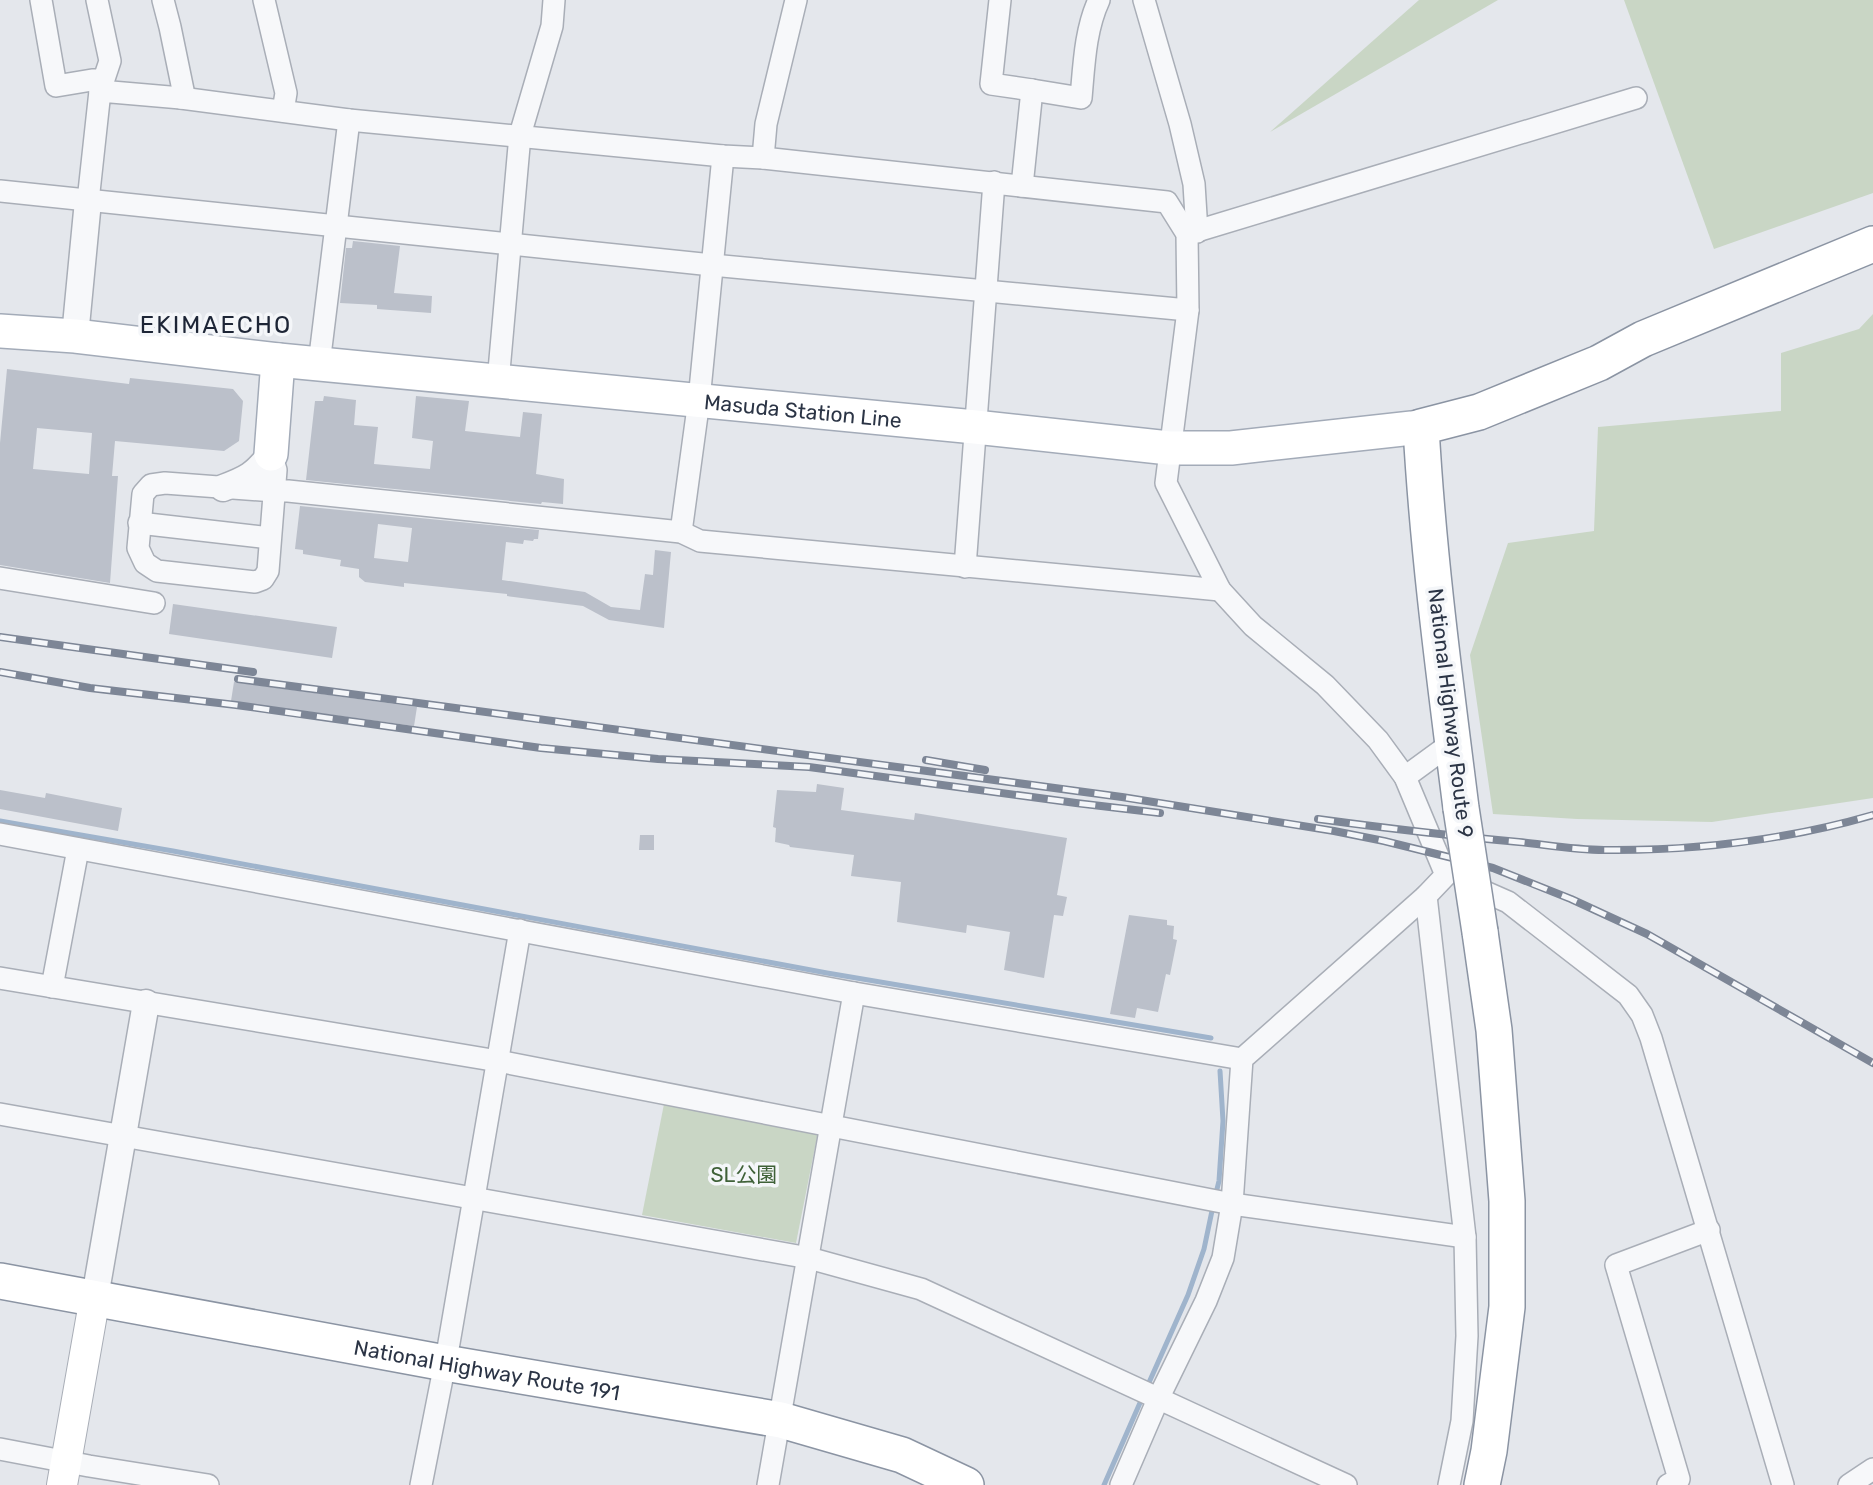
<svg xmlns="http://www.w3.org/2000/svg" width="1873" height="1485" viewBox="0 0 1873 1485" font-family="Rubik,'Noto Sans JP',sans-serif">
<rect width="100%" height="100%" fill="#e4e7ec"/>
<g fill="#c9d6c5">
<polygon points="1419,0 1498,0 1270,132"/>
<polygon points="1624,0 1873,0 1873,193 1714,249"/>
<polygon points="1873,314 1873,798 1712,822 1577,819 1493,814 1470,655 1508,543 1594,531 1598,427 1781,411 1781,353 1859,329"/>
<polygon points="665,1099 819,1127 796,1243 642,1215"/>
</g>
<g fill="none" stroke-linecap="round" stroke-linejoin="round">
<g stroke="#9fb4cc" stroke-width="5">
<polyline points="0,821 173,851 827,973 1211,1038"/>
<polyline points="1215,1197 1219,1181 1223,1121 1220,1071"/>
<polyline points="1147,1387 1188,1295 1204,1249 1213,1206"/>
<polyline points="1104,1485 1143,1396"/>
</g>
</g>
<g fill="#bbc0ca" fill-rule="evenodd">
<polygon points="353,241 400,246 394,293 432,296 431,313 377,309 377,305 340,303 346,248 352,248"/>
<path d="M7,369L129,384L130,378L233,389L243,401L239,441L224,451L115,441L112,476H118L110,583L0,565V443ZM37,428L92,433L89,474L33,469Z"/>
<polygon points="324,396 356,400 354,425 378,427 374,464 430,469 433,441 412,438 416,396 469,401 465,431 520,437 523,412 542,414 536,474 564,479 563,504 542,502 541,504 306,480 315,401 323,401"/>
<path d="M300,506L539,530L538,539H534L533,541L524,540L523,544L506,542L502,580L585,592L611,607L640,610L645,574L653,575L655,550L671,552L664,628L609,620L583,606L507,596V594L404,583V587L365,582L359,577V569L340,566L341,560L303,554V550L295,549ZM378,524L412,528L408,562L374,558Z"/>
<polygon points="173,604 337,627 332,658 169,634"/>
<polygon points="234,682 417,707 414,726 231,701"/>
<polygon points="817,784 844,788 841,810 914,820 915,813 1067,838 1057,895 1067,897 1063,916 1054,915 1044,978 1004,970 1010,932 967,925 966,933 897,922 901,882 851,876 854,855 790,847 789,845 775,842 776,828 773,827 777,790 816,792"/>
<polygon points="0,790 45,798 46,793 122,808 118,831 0,809"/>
<polygon points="640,835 654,835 654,850 639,850"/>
<polygon points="1129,915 1167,920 1167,925 1174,926 1173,939 1177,940 1170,975 1166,974 1158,1012 1137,1008 1135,1018 1110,1014"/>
</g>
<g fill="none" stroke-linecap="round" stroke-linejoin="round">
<g stroke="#a9aeb7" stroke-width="24">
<g id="minor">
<polyline points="41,0 56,86 92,80 103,80"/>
<polyline points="97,0 110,61 100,91"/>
<polyline points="163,0 170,27 183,90 181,98"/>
<polyline points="264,0 286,93 283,111"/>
<polyline points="1000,0 991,84 1032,90 1022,186"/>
<polyline points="1144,0 1180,124 1194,184 1197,232"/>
<path d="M1032,90L1081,98C1084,65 1085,30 1099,0"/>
<polyline points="763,158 766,124 796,0"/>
<polyline points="0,191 712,265 1188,310"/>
<polyline points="88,201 100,91 181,98 349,120 723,156 763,158 1167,202 1187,234 1188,310 1166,483 1220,590 1253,626 1325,685 1378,740 1405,777 1446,875 1426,896 1242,1059 1232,1204 1223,1258 1206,1301 1159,1397 1121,1485"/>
<polyline points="1187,234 1636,98"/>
<polyline points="319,364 349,120"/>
<polyline points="498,382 520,135 552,26 554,0"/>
<polyline points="271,454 276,470 268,571 263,579 255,582 157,571 145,563 138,548 143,494 151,485 165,483 274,491 288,491 681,532 700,541 1220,590"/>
<polyline points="139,523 270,538"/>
<polyline points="681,532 699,400 723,156"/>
<polyline points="965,567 994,182"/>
<polyline points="0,578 154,603"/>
<polyline points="1405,777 1453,742"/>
<polyline points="0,834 854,993 1242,1059"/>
<polyline points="1467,884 1508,902 1628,995 1642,1015 1651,1038 1783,1485"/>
<polyline points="1426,896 1465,1237 1467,1336 1462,1421 1449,1485"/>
<polyline points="0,978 498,1061 1232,1204 1465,1237"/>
<polyline points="52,987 78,849"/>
<polyline points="0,1114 809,1258 921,1289 1346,1485"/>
<polyline points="0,1449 89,1466 208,1485"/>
<polyline points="421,1485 449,1343 520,930"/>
<polyline points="768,1485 854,993"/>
<polyline points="1668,1485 1679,1479 1616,1265 1709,1230"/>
<polyline points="1849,1485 1873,1469"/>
</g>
</g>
<g stroke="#a9aeb7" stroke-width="29">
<g id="tertiary">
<polyline points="75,336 88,201"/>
<path d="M223,488C247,479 255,475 271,454"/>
<polyline points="95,1297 146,1003"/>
</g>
</g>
<g stroke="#a9aeb7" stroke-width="32">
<polyline id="secondary" points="62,1485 95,1297"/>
</g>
<g stroke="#a3abb8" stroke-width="36">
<g id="primary">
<path id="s1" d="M0,331L75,336L278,360L975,427L1169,448H1231L1421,427"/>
<polyline points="271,454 278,360"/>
</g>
</g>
<g stroke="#8b94a3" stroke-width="38">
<g id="trunk">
<path d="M1461,808C1445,681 1428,555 1421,427L1479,412L1599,363L1643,339L1873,244"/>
<polyline points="1480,932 1494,1030 1507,1201 1507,1307 1489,1451 1482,1485"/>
<path id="s2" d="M0,1281L445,1363L781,1420L902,1455L966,1485"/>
</g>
</g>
<use href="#minor" stroke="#f7f8fa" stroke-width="21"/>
<use href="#tertiary" stroke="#f7f8fa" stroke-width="26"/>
<use href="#secondary" stroke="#fff" stroke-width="30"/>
<use href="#primary" stroke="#fff" stroke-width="33"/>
<use href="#trunk" stroke="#fff" stroke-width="35"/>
<g stroke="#7d8696" stroke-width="8">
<g id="rail">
<polyline points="0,637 253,672"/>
<polyline points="0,672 90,688 236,705 541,748 658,759 809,767 1076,803 1160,813"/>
<polyline points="238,679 1122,797 1334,831 1384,841 1493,868 1571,899 1647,934 1873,1063"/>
<polyline points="926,760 985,770"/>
<path d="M1318,819C1385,828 1452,836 1519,842C1547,845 1576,850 1604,850C1695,851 1786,840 1873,815"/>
</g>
</g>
<use href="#rail" stroke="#f4f6f9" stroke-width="5" stroke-dasharray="16" stroke-linecap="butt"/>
<g stroke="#8b94a3" stroke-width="38" stroke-linecap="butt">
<polyline id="trunk-bridge" points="1461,808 1480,932"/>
</g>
<use href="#trunk-bridge" stroke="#fff" stroke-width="35"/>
</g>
<g text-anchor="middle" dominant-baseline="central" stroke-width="7" stroke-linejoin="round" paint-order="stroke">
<g font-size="21" fill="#2b3445" stroke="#f4f6f9">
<text stroke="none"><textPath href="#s1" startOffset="807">Masuda Station Line</textPath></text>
<text transform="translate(1451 713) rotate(83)">National Highway Route 9</text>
<text stroke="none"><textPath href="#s2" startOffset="495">National Highway Route 191</textPath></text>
</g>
<g font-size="21" fill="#3f6138" stroke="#f4f6f9">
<text x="744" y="1174">SL公園</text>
</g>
<g font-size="24" letter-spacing="2" fill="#1d2536" stroke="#f4f6f9">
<text x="216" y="325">EKIMAECHO</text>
</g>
</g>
</svg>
